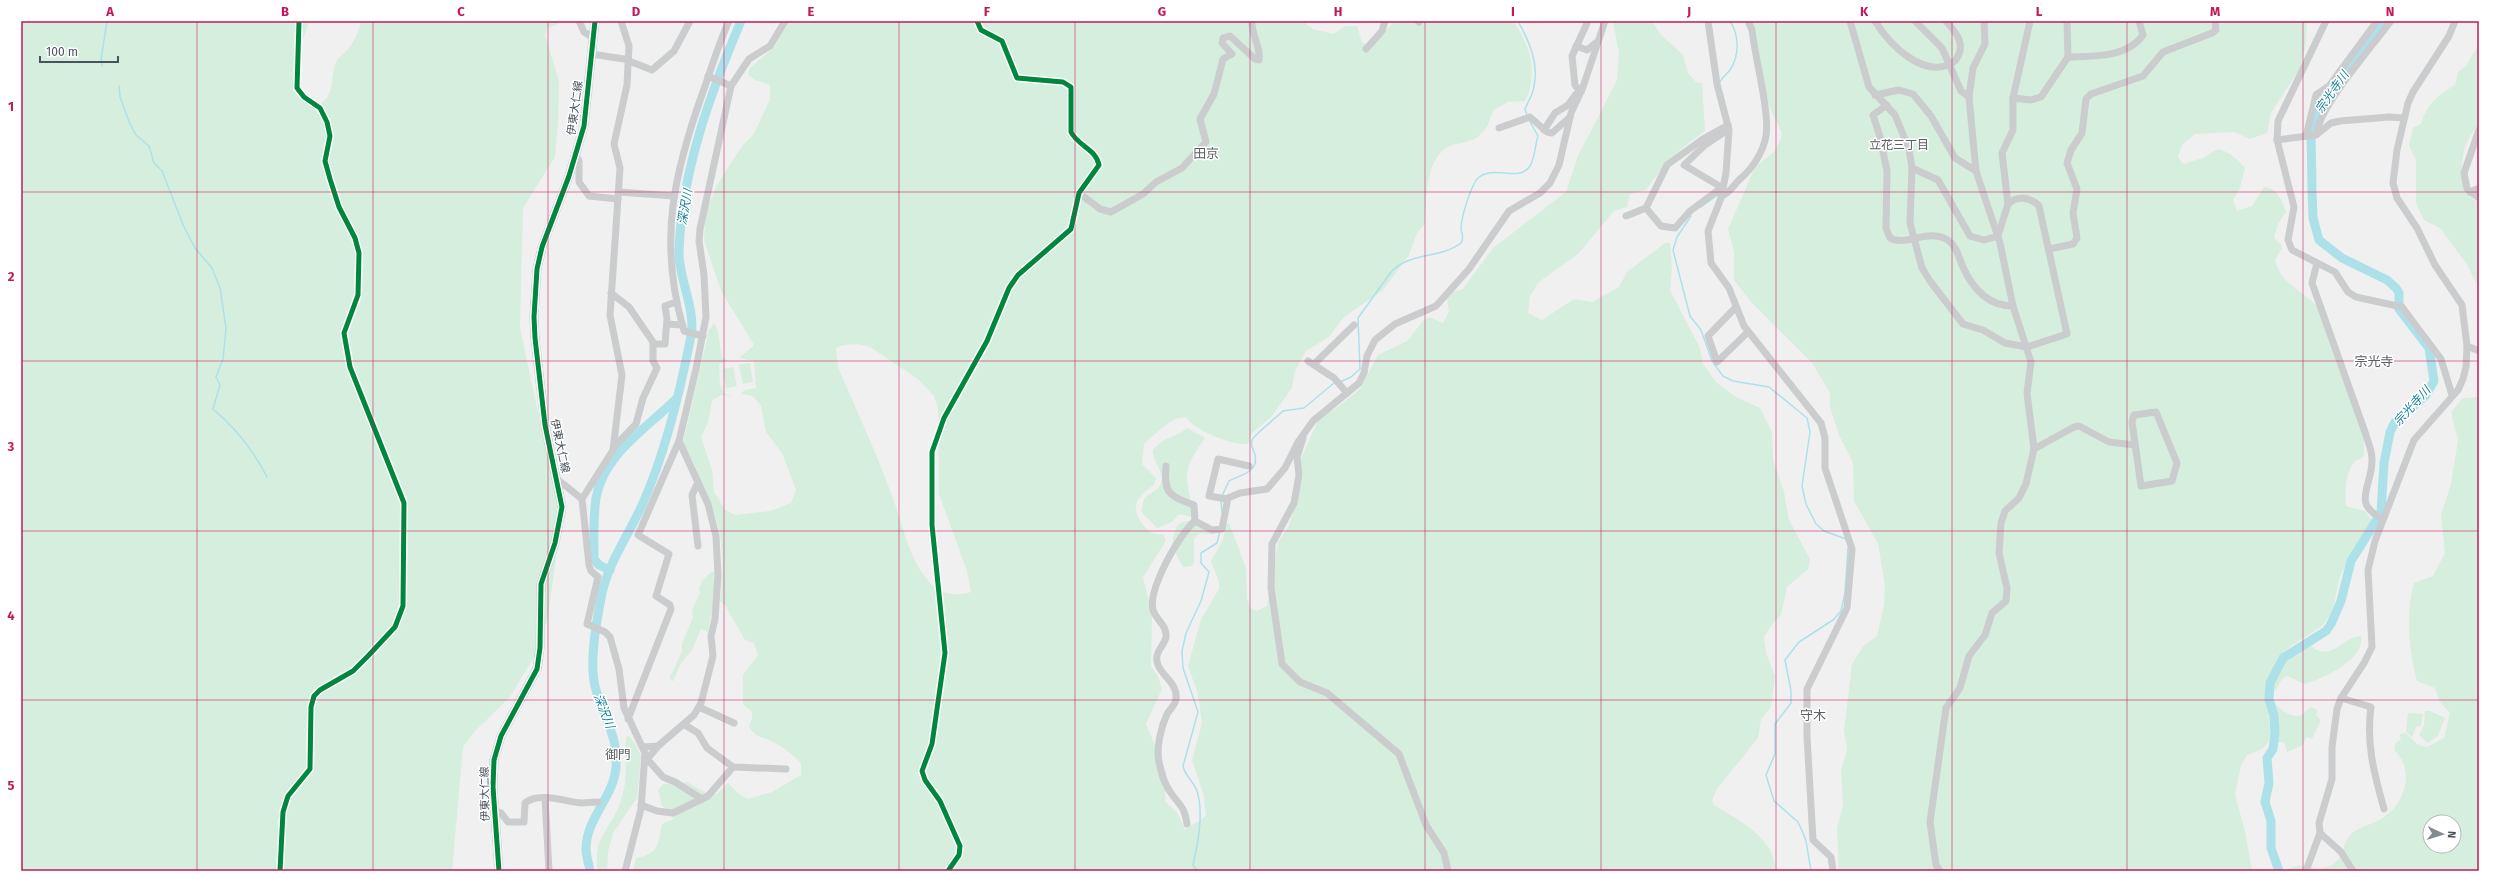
<svg xmlns="http://www.w3.org/2000/svg" width="2500" height="892" viewBox="0 0 2500 892" font-family="'Fira Sans','Noto Sans JP',sans-serif">
<rect width="100%" height="100%" fill="#f0f0f0"/>
<g fill="#d6eedd" fill-rule="evenodd">
<path d="M21,21H306L308,25C298,55 278,87 316,105C337,99 329,76 336,63C339,56 344,54 348,49C355,40 359,32 361,21H558V24L547,28L545,35L559,81L558,122L555,157L523,208L520,328L561,521L548,617L535,655L510,697L475,731L463,747L452,871H21Z"/>
<path d="M787,21H1306L1307,25L1313,29L1333,34L1346,26H1357L1362,43L1371,45L1395,21H1513C1530,45 1539,73 1525,101L1508,102L1495,109C1488,118 1492,124 1480,135C1470,144 1456,142 1446,148C1425,162 1426,202 1425,224L1417,233L1409,255L1383,290L1344,317L1329,337L1306,351L1295,371L1292,388L1271,417L1252,433L1248,444C1234,446 1193,430 1187,418C1172,414 1154,436 1144,444L1142,464L1156,478L1154,485C1136,497 1129,508 1144,526C1149,532 1155,535 1163,534L1166,541L1143,577L1152,614L1151,666L1158,676L1162,689L1146,724L1166,772L1165,802L1177,812L1185,830L1206,816L1203,792L1192,760L1202,723L1198,694L1188,666L1201,619L1219,589V582L1211,561L1223,540L1226,524L1229,523L1246,568L1247,598L1250,608L1257,611L1267,606L1278,542L1289,526L1303,476L1300,461L1320,416L1335,409L1360,389L1378,355L1407,341L1423,321L1429,317L1443,323L1449,311L1447,299L1453,291L1462,290L1493,248L1566,192L1578,156L1617,80L1619,53L1613,21H1652L1660,34L1683,55L1688,73L1696,82L1702,83L1705,131C1681,147 1662,166 1646,190L1630,194L1627,207L1614,211L1578,254L1539,282L1530,296L1528,313L1542,320L1574,299L1592,302L1619,287L1627,272L1665,243H1670L1672,268L1670,290L1700,348L1703,364L1716,382L1736,397L1760,408L1772,432L1773,460L1784,492L1789,520L1810,559L1808,569L1787,587L1781,615L1773,623L1764,637L1766,653L1775,676L1771,707L1761,719L1758,738L1717,789L1712,800L1714,805C1738,820 1777,839 1775,871H633L636,858C659,854 658,844 662,824L673,819L671,811L662,806L658,790L663,784L687,782L708,794H717L728,783L739,794L748,799L772,792L801,775V763C793,755 785,748 775,743C766,738 753,737 749,726L752,719V712L743,704V675L758,655L754,643L745,640L725,605L720,601C727,548 720,520 697,473C695,460 686,455 683,443L709,330L714,323L718,332L722,358L728,360L719,364L720,385L724,394L733,396L721,395L712,401L708,423L701,437L712,470L714,492L725,510L735,515L771,511L791,503L796,490L782,453L766,432L761,406L753,396L741,394L745,390L756,388L754,361L739,358L753,346V343L722,293L704,240L706,212L717,185L742,146L753,135L770,100V85L755,80L748,75L750,68L775,46ZM857,344L870,347L918,379L934,396L938,409L939,494L967,571L971,592C958,596 943,595 932,585C907,560 901,516 888,485C873,445 855,407 838,367L836,348L844,345Z"/>
<path d="M1753,21H2307L2306,44L2300,68L2271,113L2267,133L2250,139L2234,132L2195,134L2182,145L2178,157L2183,164L2203,158L2218,149C2229,151 2238,160 2245,168L2240,188L2233,200L2237,211L2252,206L2264,187C2277,187 2283,202 2286,212L2278,224L2274,238L2281,244L2282,248L2275,260C2281,284 2302,290 2318,307L2364,438V455C2362,459 2357,459 2354,462C2345,474 2345,492 2346,506L2365,511L2373,522C2364,542 2346,558 2339,580C2336,592 2335,610 2327,620C2312,639 2284,642 2275,665C2270,675 2265,685 2266,696C2268,724 2282,746 2247,755L2241,765L2235,795L2245,831L2252,871H1839L1837,828L1843,806L1841,770L1847,750L1844,730L1852,664L1864,645L1877,636L1884,605L1885,585L1878,544L1854,501L1853,463L1839,435L1830,407V393L1813,364L1751,302L1734,280V252L1728,229L1755,167L1775,151L1781,138L1782,133L1769,106Z"/>
<path d="M2479,44V125C2459,145 2461,166 2464,192L2479,203V288L2466,263L2440,228L2424,220L2416,203V160L2409,146L2413,128L2421,124C2427,104 2437,96 2455,85L2458,72L2465,67Z"/>
<polygon points="750,363 753,382 743,384 739,365"/>
<polygon points="733,367 737,386 726,388 723,369"/>
<path d="M2479,397V871H2286C2298,859 2318,873 2332,865C2347,855 2341,847 2349,837C2357,826 2370,826 2381,819C2405,805 2416,770 2394,750L2396,743L2401,739L2399,734L2406,733L2418,745L2427,747L2444,738L2450,713L2440,702L2435,688L2417,681C2409,651 2405,613 2414,583L2433,576L2445,553L2441,515L2451,484L2458,440L2452,417V411L2463,398ZM2430,822H2454V846H2430Z"/>
<path d="M1187,428L1205,438C1196,451 1186,464 1187,480C1188,493 1193,504 1192,517L1179,514L1172,522L1157,528L1141,512L1144,499C1148,494 1155,492 1159,487C1168,474 1152,464 1153,450C1166,435 1174,439 1187,428Z"/>
<path d="M1199,520L1211,525L1212,534L1200,533L1194,538V563L1192,566L1183,567L1172,546C1176,523 1176,521 1199,520Z"/>
<path d="M711,572H714C716,595 712,611 708,632L701,629L692,650L681,663L673,681H671L670,677L682,652V644L693,617L692,610L700,593L699,589L702,581Z"/>
<path d="M2361,636C2365,660 2324,678 2305,684L2287,676L2282,679L2273,694L2271,692C2281,665 2283,657 2309,644C2329,665 2342,637 2361,636Z"/>
<path d="M2275,703C2281,711 2294,719 2302,715C2305,713 2307,709 2312,707L2317,710L2316,715L2321,720L2312,739L2306,737L2303,745L2287,752L2284,742L2277,743Z"/>
<polygon points="2425,711 2430,711 2445,718 2438,736 2428,743 2419,735 2424,725"/>
<polygon points="2408,713 2423,714 2421,726 2416,727 2412,737 2406,732"/>
<path d="M629,736L636,745L641,756L637,798L613,833L608,852L607,871H598C592,835 612,830 621,800C629,776 624,759 626,737Z"/>
</g>
<g fill="none" stroke-linecap="round" stroke-linejoin="round">
<g stroke="#ace1ea" stroke-width="1.5">
<path d="M1518,21C1529,41 1539,63 1534,86C1533,95 1528,101 1525,109L1527,115"/>
<polyline points="102,66 101,60 107,21"/>
<path d="M1720,82C1722,77 1727,74 1730,70C1740,55 1739,35 1730,21"/>
<path d="M119,86L120,97L130,124L136,135L149,146L154,163L162,171L184,227L195,248L212,268L220,288L226,328L223,359L216,377L220,385L213,409C236,428 253,450 267,477"/>
<polyline points="1701,207 1719,194"/>
<polyline points="1691,216 1677,237 1673,250 1690,316 1701,330 1712,361 1723,376 1733,381 1769,387 1807,418 1810,432 1802,486 1806,504 1816,524 1824,531 1846,539"/>
<path d="M1340,382L1351,377L1360,369L1358,318L1391,272C1409,252 1440,259 1461,243C1465,237 1461,234 1461,228C1461,218 1471,185 1478,178C1493,164 1519,183 1530,166C1535,158 1535,145 1538,136L1529,120"/>
<path d="M1222,496L1229,481C1239,475 1259,473 1255,455C1254,450 1250,446 1252,440C1253,436 1278,416 1283,411L1304,408L1334,383"/>
<polyline points="1221,500 1222,512"/>
<path d="M1197,871L1193,865C1198,843 1204,813 1197,791C1194,782 1185,776 1183,766L1198,712L1183,668L1182,651L1186,633L1201,601L1209,572L1201,563V553L1217,543L1220,531"/>
<polyline points="1811,871 1806,841 1803,833 1798,822 1774,801 1766,775 1775,754 1775,724 1791,703 1791,691 1785,660 1799,642 1833,620 1841,611 1845,593 1848,548"/>
</g>
<g stroke="#ace1ea" stroke-width="9">
<path d="M610,570L599,565L594,559C594,539 593,518 596,498C603,455 647,428 675,400"/>
<path d="M590,871C589,864 586,856 586,849C586,818 614,797 616,767C619,738 603,716 596,690C588,664 597,619 602,593C609,561 630,533 643,503C666,451 680,392 691,336C696,309 679,280 679,253C681,173 710,94 741,21"/>
<polyline points="2279,871 2271,848 2271,821 2265,802 2269,783 2267,758 2273,749 2275,732 2274,716 2269,699 2270,683 2283,658 2326,631 2331,624 2341,601 2351,561 2381,513 2384,463 2390,432 2395,422 2426,395 2434,381 2429,348 2399,309 2399,293 2396,288 2387,280 2342,258 2319,240 2313,218 2312,191 2311,130 2316,114 2384,21"/>
</g>
<g stroke="#caccce" stroke-width="7">
<polyline points="579,21 584,32 592,37"/>
<polyline points="621,21 629,46 627,85 614,144 620,168 610,315 622,375 613,450 582,499 589,565 591,571 598,577 587,624 605,632 610,637 619,669 624,708 645,753 641,809 625,871"/>
<polyline points="1418,21 1419,22"/>
<polyline points="1708,21 1717,84 1729,130 1726,173 1721,198 1708,231 1711,263 1729,288 1744,326 1821,423 1825,438 1825,468 1852,549 1847,608 1807,689 1807,736 1813,840 1831,857 1833,871"/>
<path d="M1850,21L1869,87L1895,115L1909,149L1912,168L1910,223L1922,268L1930,281L1963,324L1983,330L2005,343L2027,347L2067,334L2039,206C2030,197 2017,195 2008,204"/>
<path d="M1875,21C1889,44 1925,82 1955,61C1967,46 1957,33 1946,21"/>
<polyline points="1915,21 1942,48 1961,91 1969,97"/>
<polyline points="2067,21 2068,57"/>
<polyline points="2326,21 2278,121 2277,140 2294,207 2288,240 2292,250 2335,272 2348,292 2356,297 2402,307 2441,359 2452,395"/>
<polyline points="1576,46 1587,50 1597,42"/>
<polyline points="1366,49 1382,31 1385,21"/>
<polyline points="591,54 624,59 652,70 674,51 690,21"/>
<polyline points="731,86 749,59 770,46 785,21"/>
<polyline points="1581,92 1575,85 1572,56 1588,21"/>
<polyline points="1875,95 1899,90 1913,94 1931,116 1955,158 1976,171"/>
<path d="M2013,98L2031,100L2041,97L2068,57C2093,56 2127,58 2143,35L2139,21"/>
<path d="M1887,105L1873,115L1880,137L1887,171L1886,228L1890,238C1906,247 1930,227 1949,241C1956,246 1959,257 1962,265C1972,288 1987,306 2013,306"/>
<polyline points="1499,128 1530,117 1547,132 1552,133 1570,117"/>
<polyline points="1544,130 1555,113 1568,105 1576,94"/>
<polyline points="2479,130 2464,173 2467,189 2479,198"/>
<path d="M2317,134C2317,109 2374,44 2391,21"/>
<polyline points="2306,136 2316,95 2329,86 2377,21"/>
<polyline points="2277,140 2316,135 2331,123 2340,121 2389,117 2404,118"/>
<polyline points="576,155 579,161 579,182 589,196 618,199"/>
<polyline points="1912,168 1938,180 1970,236 1984,240 1998,236 2008,204 2002,153 2013,130 2013,98 2030,21"/>
<polyline points="1721,187 1684,165 1705,145 1723,133"/>
<polyline points="619,192 674,196"/>
<polyline points="2470,192 2479,188"/>
<path d="M1079,193L1100,209L1111,212L1143,194L1156,182L1182,168L1206,142L1200,119L1214,94L1223,59L1232,54L1222,43L1223,38L1230,36L1255,59L1259,60C1261,46 1251,35 1252,21"/>
<path d="M1721,196C1729,194 1734,185 1739,180C1752,169 1763,153 1766,136C1770,112 1755,58 1752,30L1748,21"/>
<polyline points="1646,208 1661,226 1675,228 1690,211 1721,188"/>
<polyline points="1626,216 1646,208 1667,165 1703,139 1728,125"/>
<polyline points="2049,249 2073,244 2077,238 2073,213 2077,189 2067,163 2071,150 2082,133 2086,99 2091,94 2143,76 2163,52 2212,33 2216,30 2215,21"/>
<path d="M2317,263L2312,283L2366,435C2368,442 2372,451 2372,459C2373,486 2350,503 2383,519"/>
<polyline points="611,293 629,307 653,342 653,361 657,368 643,398 636,424 615,446"/>
<polyline points="1736,307 1708,336 1717,362 1748,332"/>
<polyline points="667,324 682,325"/>
<path d="M703,336L684,331L683,327C658,240 674,172 704,89C712,66 719,43 729,21"/>
<polyline points="653,344 665,344 667,319 665,306 676,302"/>
<polyline points="2467,346 2479,351"/>
<polyline points="1308,361 1334,378 1347,393"/>
<polyline points="1314,364 1354,325"/>
<polygon points="2156,412 2177,463 2172,481 2141,486 2132,422 2134,415"/>
<polyline points="1303,438 1297,457 1299,475 1294,503 1272,544 1271,588 1282,664 1300,682 1327,693 1399,754 1426,825 1444,853 1448,871"/>
<polyline points="2034,449 2074,427 2079,426 2109,442 2135,445"/>
<path d="M1166,466C1164,494 1168,495 1194,505L1195,521"/>
<polyline points="557,479 582,499"/>
<polyline points="698,482 692,495 698,546"/>
<polyline points="1227,499 1209,496 1218,459 1249,466"/>
<polyline points="1195,521 1212,530 1222,529 1228,498 1240,493 1267,489 1285,468 1298,442 1313,421 1359,383 1364,373 1367,356 1375,340 1395,324 1436,306 1469,269 1509,211 1540,193 1550,183 1559,165 1571,113 1583,87 1605,21"/>
<path d="M2341,698L2371,707C2366,744 2374,773 2384,809"/>
<polyline points="699,707 734,723"/>
<polyline points="628,719 671,609 670,605 656,596 669,554 638,535 679,441 696,369 706,317 704,275 699,241 700,229 731,86 708,76"/>
<polyline points="685,725 698,733 707,748 733,767 786,769"/>
<polyline points="643,747 658,746 694,715 701,703 713,656 711,636 715,619 718,575 716,536 708,504 679,441"/>
<polyline points="648,760 663,777 675,782 702,799"/>
<polyline points="645,762 658,746"/>
<polyline points="545,798 549,871"/>
<polyline points="641,805 657,811 673,813 708,796 733,767"/>
<path d="M494,810L501,813L508,822H524L525,803C539,791 566,802 582,803C587,803 592,802 598,802"/>
<path d="M1187,824C1184,804 1179,806 1169,790C1163,781 1161,772 1159,762C1156,748 1161,727 1167,714C1170,709 1176,704 1176,699C1178,684 1163,677 1158,665C1153,652 1164,647 1166,637C1167,625 1156,620 1153,610C1148,589 1179,534 1195,521"/>
<polyline points="2320,833 2341,852 2353,871"/>
<polyline points="280,871 283,812 288,796 310,769 311,707 314,696 320,690 353,671 368,656 395,627 403,606 404,503 350,367 344,333 358,295 359,253 355,238 339,207 330,179 325,161 330,136 327,122 320,108 304,97 297,88 299,21"/>
<path d="M948,871L959,855L960,846L940,801L925,780L922,771L932,744L945,653L932,525V452L944,418L987,341L1009,288L1018,275L1071,229L1079,193L1099,165C1096,149 1078,146 1071,132V87L1063,82L1017,78L1002,41L981,30L977,21"/>
<polyline points="1940,871 1936,865 1930,822 1946,708 1960,688 1969,656 1985,635 1992,613 2006,601 2007,588 1999,553 2001,523 2005,511 2019,498 2026,484 2034,449 2027,393 2031,362 2013,306 2000,243 1976,171 1969,97 1973,68 1985,44 1984,21"/>
<polyline points="2306,871 2320,833 2319,823 2332,779 2332,747 2337,709 2341,698 2364,663 2372,647 2368,570 2375,541 2414,440 2458,390 2463,379 2466,367 2467,346 2462,305 2435,265 2417,228 2397,198 2393,183 2397,150 2408,103 2413,92 2449,36 2455,21"/>
</g>
<polyline stroke="#c6cacc" stroke-width="9" points="499,871 493,787 494,760 501,736 537,669 540,648 541,584 555,543 562,507 545,425 535,338 534,317 537,269 542,247 569,176 584,126 595,21"/>
<g stroke="#fff" stroke-width="8">
<g id="cycleway">
<polyline points="280,871 283,812 288,796 310,769 311,707 314,696 320,690 353,671 368,656 395,627 403,606 404,503 350,367 344,333 358,295 359,253 355,238 339,207 330,179 325,161 330,136 327,122 320,108 304,97 297,88 299,21"/>
<polyline points="499,871 493,787 494,760 501,736 537,669 540,648 541,584 555,543 562,507 545,425 535,338 534,317 537,269 542,247 569,176 584,126 595,21"/>
<path d="M948,871L959,855L960,846L940,801L925,780L922,771L932,744L945,653L932,525V452L944,418L987,341L1009,288L1018,275L1071,229L1079,193L1099,165C1096,149 1078,146 1071,132V87L1063,82L1017,78L1002,41L981,30L977,21"/>
</g>
</g>
<use href="#cycleway" stroke="#00873e" stroke-width="5"/>
</g>
<path fill="none" stroke="#c2185b" stroke-width="1" stroke-opacity="0.55" d="M197,21V871M373,21V871M548,21V871M724,21V871M899,21V871M1075,21V871M1250,21V871M1425,21V871M1601,21V871M1776,21V871M1952,21V871M2127,21V871M2303,21V871M21,192H2479M21,361H2479M21,531H2479M21,700H2479"/>
<g text-anchor="middle" dominant-baseline="central" stroke-width="3" stroke-linejoin="round" paint-order="stroke">
<g font-size="11" fill="#48535c" stroke="#fff">
<text transform="translate(575 108) rotate(-82)">伊東大仁線</text>
<text transform="translate(560 446) rotate(78)">伊東大仁線</text>
<text transform="translate(485 794) rotate(-91)">伊東大仁線</text>
</g>
<g font-size="12" font-style="italic" fill="#148294" stroke="#fff">
<text transform="translate(2332 92) rotate(-55)">宗光寺川</text>
<text transform="translate(685 207) rotate(-80)">深沢川</text>
<text transform="translate(2412 406) rotate(-48)">宗光寺川</text>
<text transform="translate(604 711) rotate(69)">深沢川</text>
</g>
<g font-size="12" fill="#5c6064" stroke="#fff">
<text x="1899" y="145">立花三丁目</text>
</g>
<g font-size="13" fill="#5c6064" stroke="#fff">
<text x="1206" y="153">田京</text>
<text x="2374" y="361">宗光寺</text>
<text x="1813" y="715">守木</text>
<text x="618" y="754">御門</text>
</g>
</g>
<rect width="2500" height="892" fill="none" stroke="#ffffff" stroke-width="44"/>
<g transform="translate(2442 834) rotate(94)"><circle r="19" fill="#ffffff" stroke="#b6babe"/>
<path d="M0-3L7 15L0 10L-7 15Z" fill="#838a90"/>
<text y="-6" font-size="11" font-weight="bold" text-anchor="middle" fill="#48535c">N</text>
</g>
<path d="M40 56v6h78v-6" fill="none" stroke="#48535c" stroke-width="2"/>
<text x="46" y="56" font-size="12" fill="#48535c" stroke="#ffffff" stroke-width="3" paint-order="stroke">100 m</text>
<rect x="22" y="22" width="2456" height="848" fill="none" stroke="#c2185b" stroke-width="1.5"/>
<g font-size="13" text-anchor="middle" font-weight="bold" fill="#c2185b">
<text x="110" y="16">A</text>
<text x="285" y="16">B</text>
<text x="461" y="16">C</text>
<text x="636" y="16">D</text>
<text x="811" y="16">E</text>
<text x="987" y="16">F</text>
<text x="1162" y="16">G</text>
<text x="1338" y="16">H</text>
<text x="1513" y="16">I</text>
<text x="1689" y="16">J</text>
<text x="1864" y="16">K</text>
<text x="2039" y="16">L</text>
<text x="2215" y="16">M</text>
<text x="2390" y="16">N</text>
<text x="11" y="111">1</text>
<text x="11" y="281">2</text>
<text x="11" y="451">3</text>
<text x="11" y="620">4</text>
<text x="11" y="790">5</text>
</g>
</svg>
